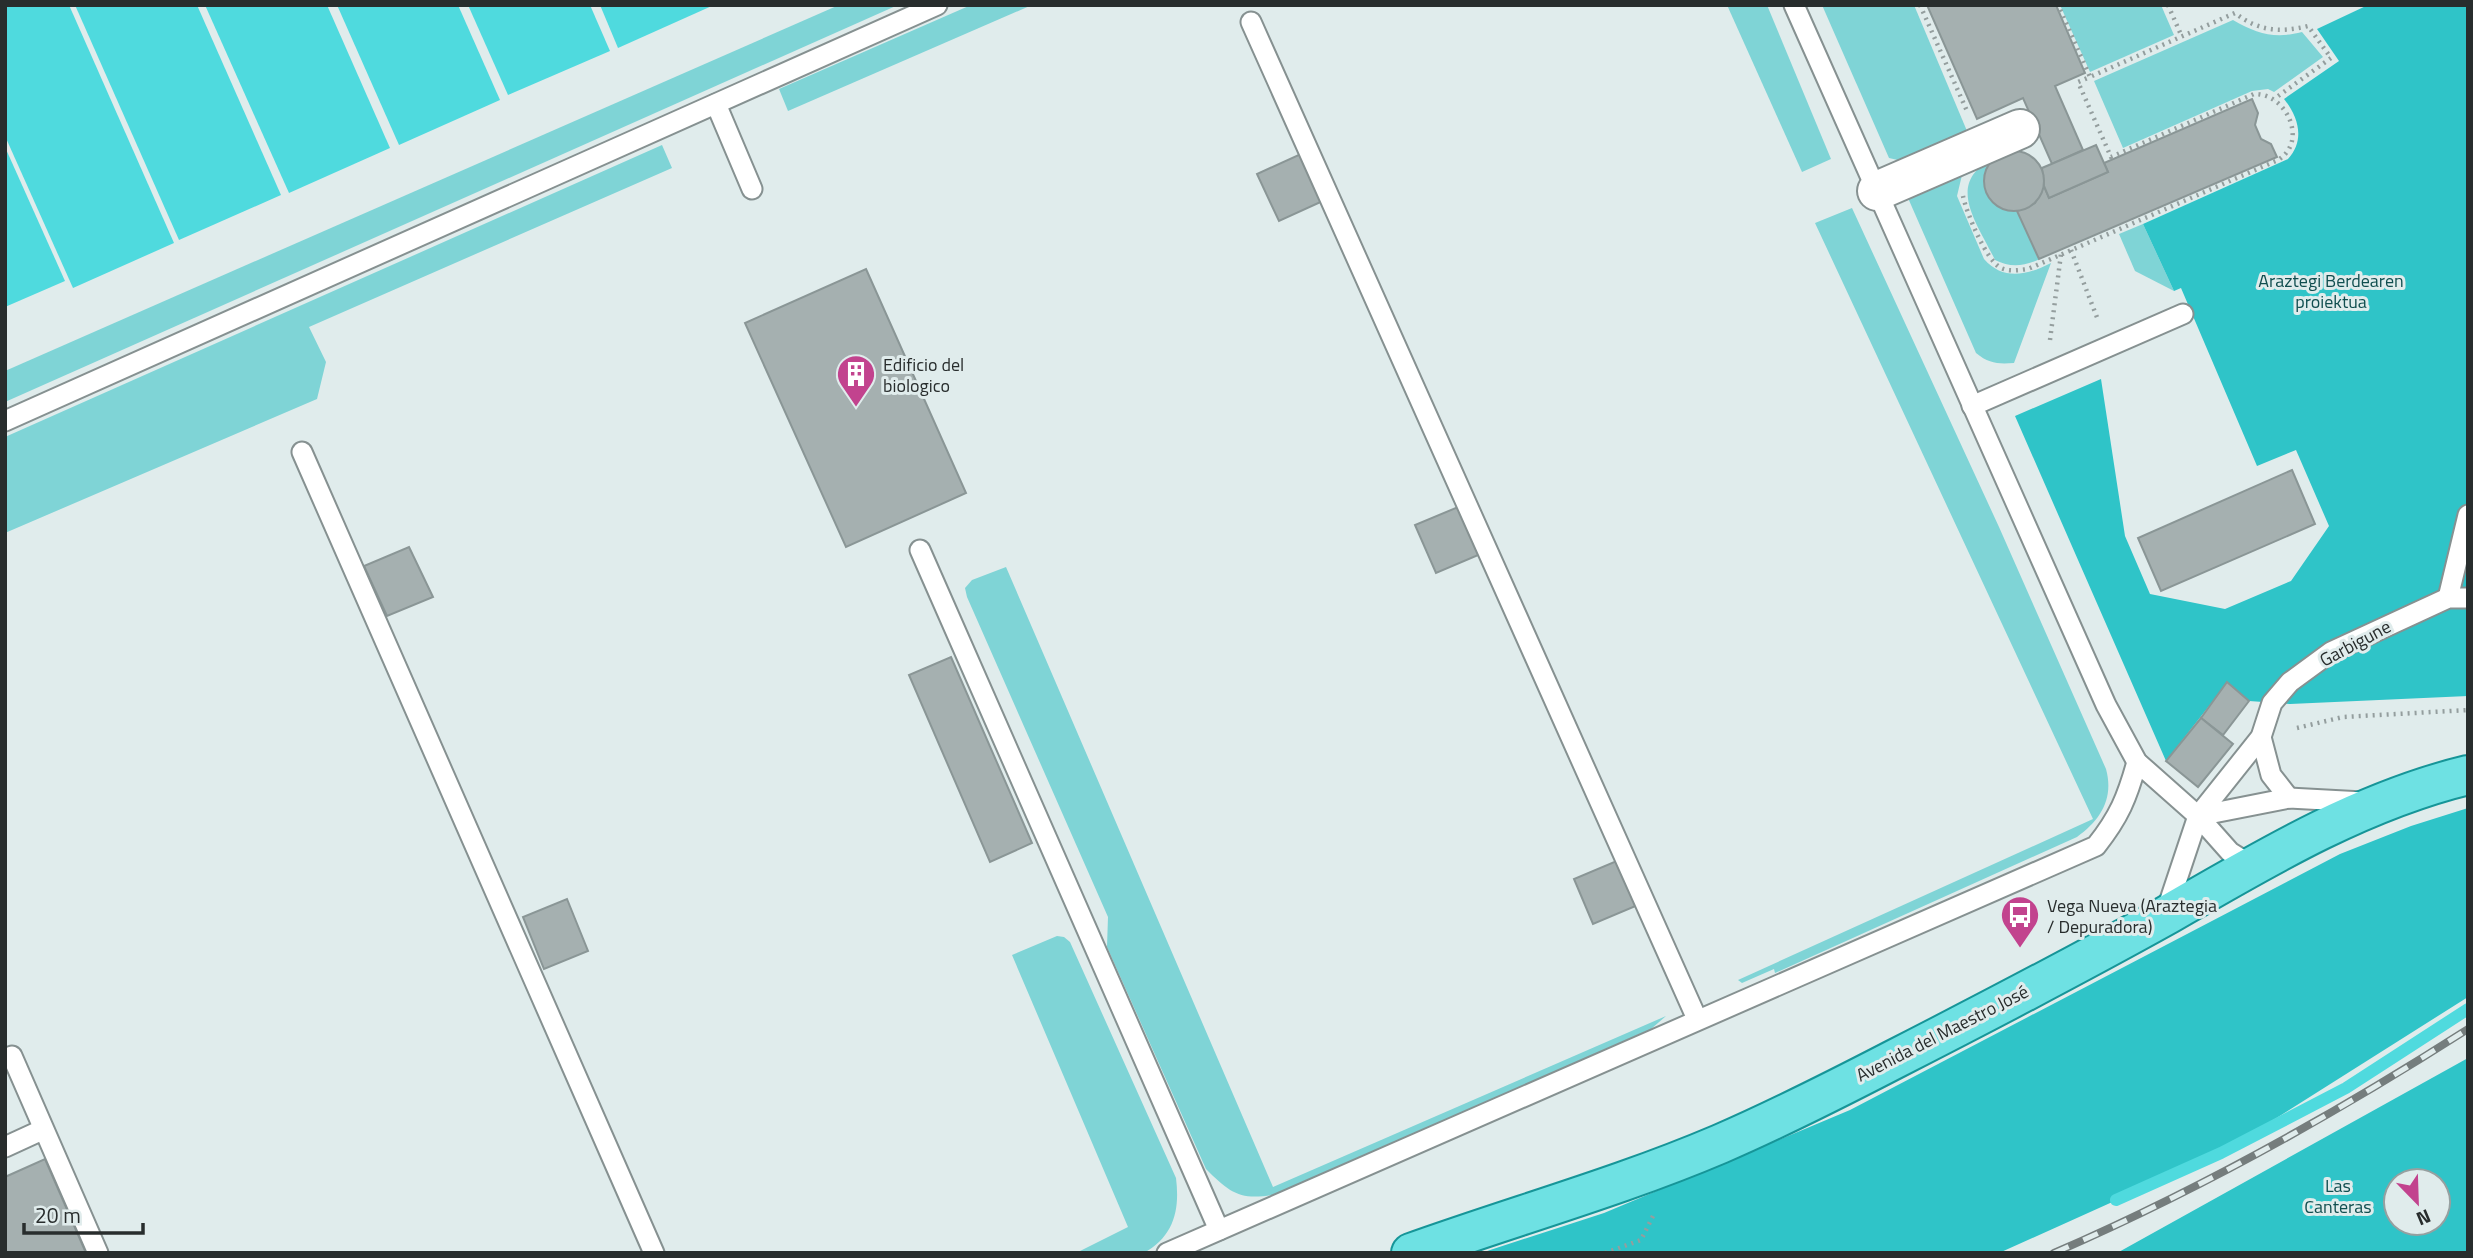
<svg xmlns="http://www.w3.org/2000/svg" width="2473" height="1258" viewBox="0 0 2473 1258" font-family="'Titillium Web',sans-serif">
<rect width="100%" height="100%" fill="#e0ecec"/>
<g fill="#7fd4d6">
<polygon points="839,5 898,5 5,402 5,371"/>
<polygon points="971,5 1032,5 788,111 779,89"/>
<polygon points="1727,5 1767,5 1831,159 1802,172"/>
<polygon points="1822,5 1914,5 1967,131 1902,161 1889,158"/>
<polygon points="2060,5 2161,5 2174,35 2090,72"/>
<path d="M2233,20C2257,34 2275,39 2302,32L2323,57L2274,92L2268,89L2252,91L2123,148L2094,81Z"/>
<polygon points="662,145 672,168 309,327 326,362 317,399 5,533 5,437"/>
<path d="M1993,159C1974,183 1987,210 2017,211L2040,259C2024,266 2011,268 1995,260C1978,224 1944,183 1993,159Z"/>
<path d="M1962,175L1957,196L1984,259C2003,281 2028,275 2051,263L2014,363C1999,364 1989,364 1976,353L1908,198Z"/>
<path d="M1852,208L1999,527L2106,769C2114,798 2101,820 2077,837L1775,973L1774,969L1742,983L1738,980L2093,819L1815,223Z"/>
<polygon points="2143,224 2174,291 2135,271 2119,234"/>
<path d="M1006,567L1273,1187L1666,1016L1651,1029L1277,1194C1241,1201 1231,1194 1206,1169L1107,947L1108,917L967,597L965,588L972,580Z"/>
<path d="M1057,936L1064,937L1070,942L1176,1178C1180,1210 1174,1236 1144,1253H1076L1128,1227L1012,955Z"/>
</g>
<g fill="#2fc4c8" fill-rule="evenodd">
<path d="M2368,5H2468V696L2290,704L2249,701L2227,683L2166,761L2015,416L2101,379L2125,536L2150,594L2225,609L2291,581L2329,526L2296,450L2257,466L2181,288L2174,291L2143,224L2288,159C2305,140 2299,118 2284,99L2339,61L2317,29Z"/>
<polygon points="2468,808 2468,997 2221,1153 1999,1253 1481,1253 1604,1213 1850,1110 2340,854 2411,826"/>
<path d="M2468,1058V1253H2117ZM2396,1181H2438V1223H2396Z"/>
</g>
<g fill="#4fdade">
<polygon points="5,5 69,5 174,243 73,288 5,136"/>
<polygon points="75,5 197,5 281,195 179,240"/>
<polygon points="205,5 327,5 390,148 289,193"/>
<polygon points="337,5 458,5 500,100 399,145"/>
<polygon points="468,5 590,5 610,51 508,95"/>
<polygon points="600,5 714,5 618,48"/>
<polygon points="5,147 65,281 5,307"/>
</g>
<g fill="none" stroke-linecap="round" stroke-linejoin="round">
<polyline stroke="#4fdade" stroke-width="12" points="2116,1200 2221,1153 2346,1088 2468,1009"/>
</g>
<g fill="#a5b0b0" stroke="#8a9696" stroke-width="2">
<polygon points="1927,5 2056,5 2085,73 2055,86 2083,150 2052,164 2023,98 1977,119"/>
<polygon points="2252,99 2258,113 2255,125 2261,139 2271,144 2277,157 2039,259 2017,211 2035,203 2044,186 2049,198 2108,172 2104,163"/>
<polygon points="2096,145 2108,172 2049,198 2044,186 2042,168"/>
<circle cx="2014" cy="181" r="30"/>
<polygon points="1303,153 1325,200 1279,221 1257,174"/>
<polygon points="866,269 966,493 846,547 745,323"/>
<polygon points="2292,470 2315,524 2161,591 2138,538"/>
<polygon points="1463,505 1483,553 1436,573 1415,525"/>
<polygon points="409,547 433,597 387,616 364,566"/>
<polygon points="951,657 1032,843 990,862 909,675"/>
<polygon points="2227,682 2249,701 2223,735 2201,718"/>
<polygon points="2201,718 2233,744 2198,787 2166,761"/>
<polygon points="1619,860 1638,905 1593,924 1574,879"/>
<polygon points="567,899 588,951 544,969 523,917"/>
<polygon points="45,1159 86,1253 5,1253 5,1177"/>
</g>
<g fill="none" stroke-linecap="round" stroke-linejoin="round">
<g stroke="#869191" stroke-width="23">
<g id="lane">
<polyline points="1794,5 2106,705 2137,762 2198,816 2230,852 2251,865"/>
<polyline points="1251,22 1697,1019"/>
<polyline points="716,104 752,189"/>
<polyline points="1972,406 2183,314"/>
<polyline points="5,421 937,5"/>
<polyline points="302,452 654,1253"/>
<polyline points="920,550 1219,1230"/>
<polyline points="2448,598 2468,515"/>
<polyline points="2261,737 2271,775 2289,798"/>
<polyline points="2198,816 2289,798 2363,802"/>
<polyline points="2166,912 2198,816 2261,737 2272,703 2290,682 2331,652 2448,598 2468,598"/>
<polyline points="5,1059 12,1056 98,1253"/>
<polyline points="5,1147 42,1130"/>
<path d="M1167,1253L2096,846C2119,817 2127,798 2137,762"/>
</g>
</g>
<g stroke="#869191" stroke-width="42">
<polyline id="street" points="1877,191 2020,129"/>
</g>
<g stroke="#169598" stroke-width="42">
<path id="primary" d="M1411,1253C1514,1216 1619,1187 1720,1144C1778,1119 1837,1089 1893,1060C1985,1013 2077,965 2167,915C2262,860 2360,801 2468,775"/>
</g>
<g stroke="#949e9e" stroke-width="4.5" stroke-dasharray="2 5" stroke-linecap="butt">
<polyline points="1920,5 1967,111"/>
<polyline points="2168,5 2182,37"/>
<path d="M2092,76L2235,13C2258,31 2280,33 2308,26L2331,58L2274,99"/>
<path d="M1963,196C1966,212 1987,262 2001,268C2010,272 2019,270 2028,269L2278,160C2309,141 2286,93 2254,94L2111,157L2078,82L2090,77L2058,5"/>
<polyline points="2071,250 2098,320"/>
<polyline points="2050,340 2061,254"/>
<polyline points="2297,728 2343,717 2468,710"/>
<polyline points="1605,1253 1641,1240 1655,1212"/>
</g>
<use href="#lane" stroke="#fff" stroke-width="19"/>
<use href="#street" stroke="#fff" stroke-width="38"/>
<use href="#primary" stroke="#6ee1e3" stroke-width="38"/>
<g stroke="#757d7d" stroke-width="8">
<path id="rail" d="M2054,1253C2199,1190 2335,1114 2468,1029"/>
</g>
<use href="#rail" stroke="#e0ecec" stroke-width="5" stroke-dasharray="16" stroke-linecap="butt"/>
</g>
<defs>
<g id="building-pin" transform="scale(2.0125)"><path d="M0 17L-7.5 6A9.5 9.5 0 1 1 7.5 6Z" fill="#c2438e" stroke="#e0ecec"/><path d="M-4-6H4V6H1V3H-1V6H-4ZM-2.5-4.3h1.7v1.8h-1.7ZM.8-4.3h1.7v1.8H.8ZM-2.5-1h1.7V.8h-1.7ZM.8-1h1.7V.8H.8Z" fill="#fff"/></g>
<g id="bus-pin" transform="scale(2.0125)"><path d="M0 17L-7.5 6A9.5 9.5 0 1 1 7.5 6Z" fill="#c2438e" stroke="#e0ecec"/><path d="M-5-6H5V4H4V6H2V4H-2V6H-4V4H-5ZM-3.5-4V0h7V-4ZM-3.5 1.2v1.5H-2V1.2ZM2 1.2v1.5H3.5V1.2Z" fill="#fff"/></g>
</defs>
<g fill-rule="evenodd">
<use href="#building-pin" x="856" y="374"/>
<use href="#bus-pin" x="2020" y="915"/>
</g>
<g text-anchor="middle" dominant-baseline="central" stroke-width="6" stroke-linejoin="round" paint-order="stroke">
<g font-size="18" fill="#104e4f" stroke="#e0ecec">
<text x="2331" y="280">Araztegi Berdearen<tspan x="2331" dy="21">proiektua</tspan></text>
<text x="2338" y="1185">Las<tspan x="2338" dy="21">Canteras</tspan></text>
</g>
<g font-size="18" fill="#282d2d" stroke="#e0ecec" text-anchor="start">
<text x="883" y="364">Edificio del<tspan x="883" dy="21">biologico</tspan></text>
<text x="2047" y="905">Vega Nueva (Araztegia<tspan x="2047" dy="21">/ Depuradora)</tspan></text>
</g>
<g font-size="18" fill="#282d2d" stroke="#e0ecec">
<text transform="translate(2355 643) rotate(-28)">Garbigune</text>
<text transform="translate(1942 1033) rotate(-27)">Avenida del Maestro José</text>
</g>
</g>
<rect width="2473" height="1258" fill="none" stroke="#282d2d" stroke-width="14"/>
<g transform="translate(2417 1202) rotate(157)"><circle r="33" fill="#e0ecec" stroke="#96a0a0" stroke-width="2"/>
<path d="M0-5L12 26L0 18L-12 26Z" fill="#c2438e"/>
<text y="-10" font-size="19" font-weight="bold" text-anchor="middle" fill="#282d2d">N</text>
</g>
<path d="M24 1223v10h119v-10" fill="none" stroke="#282d2d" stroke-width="3.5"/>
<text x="35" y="1223" font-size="21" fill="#282d2d" stroke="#e0ecec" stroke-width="5" paint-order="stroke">20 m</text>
</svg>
